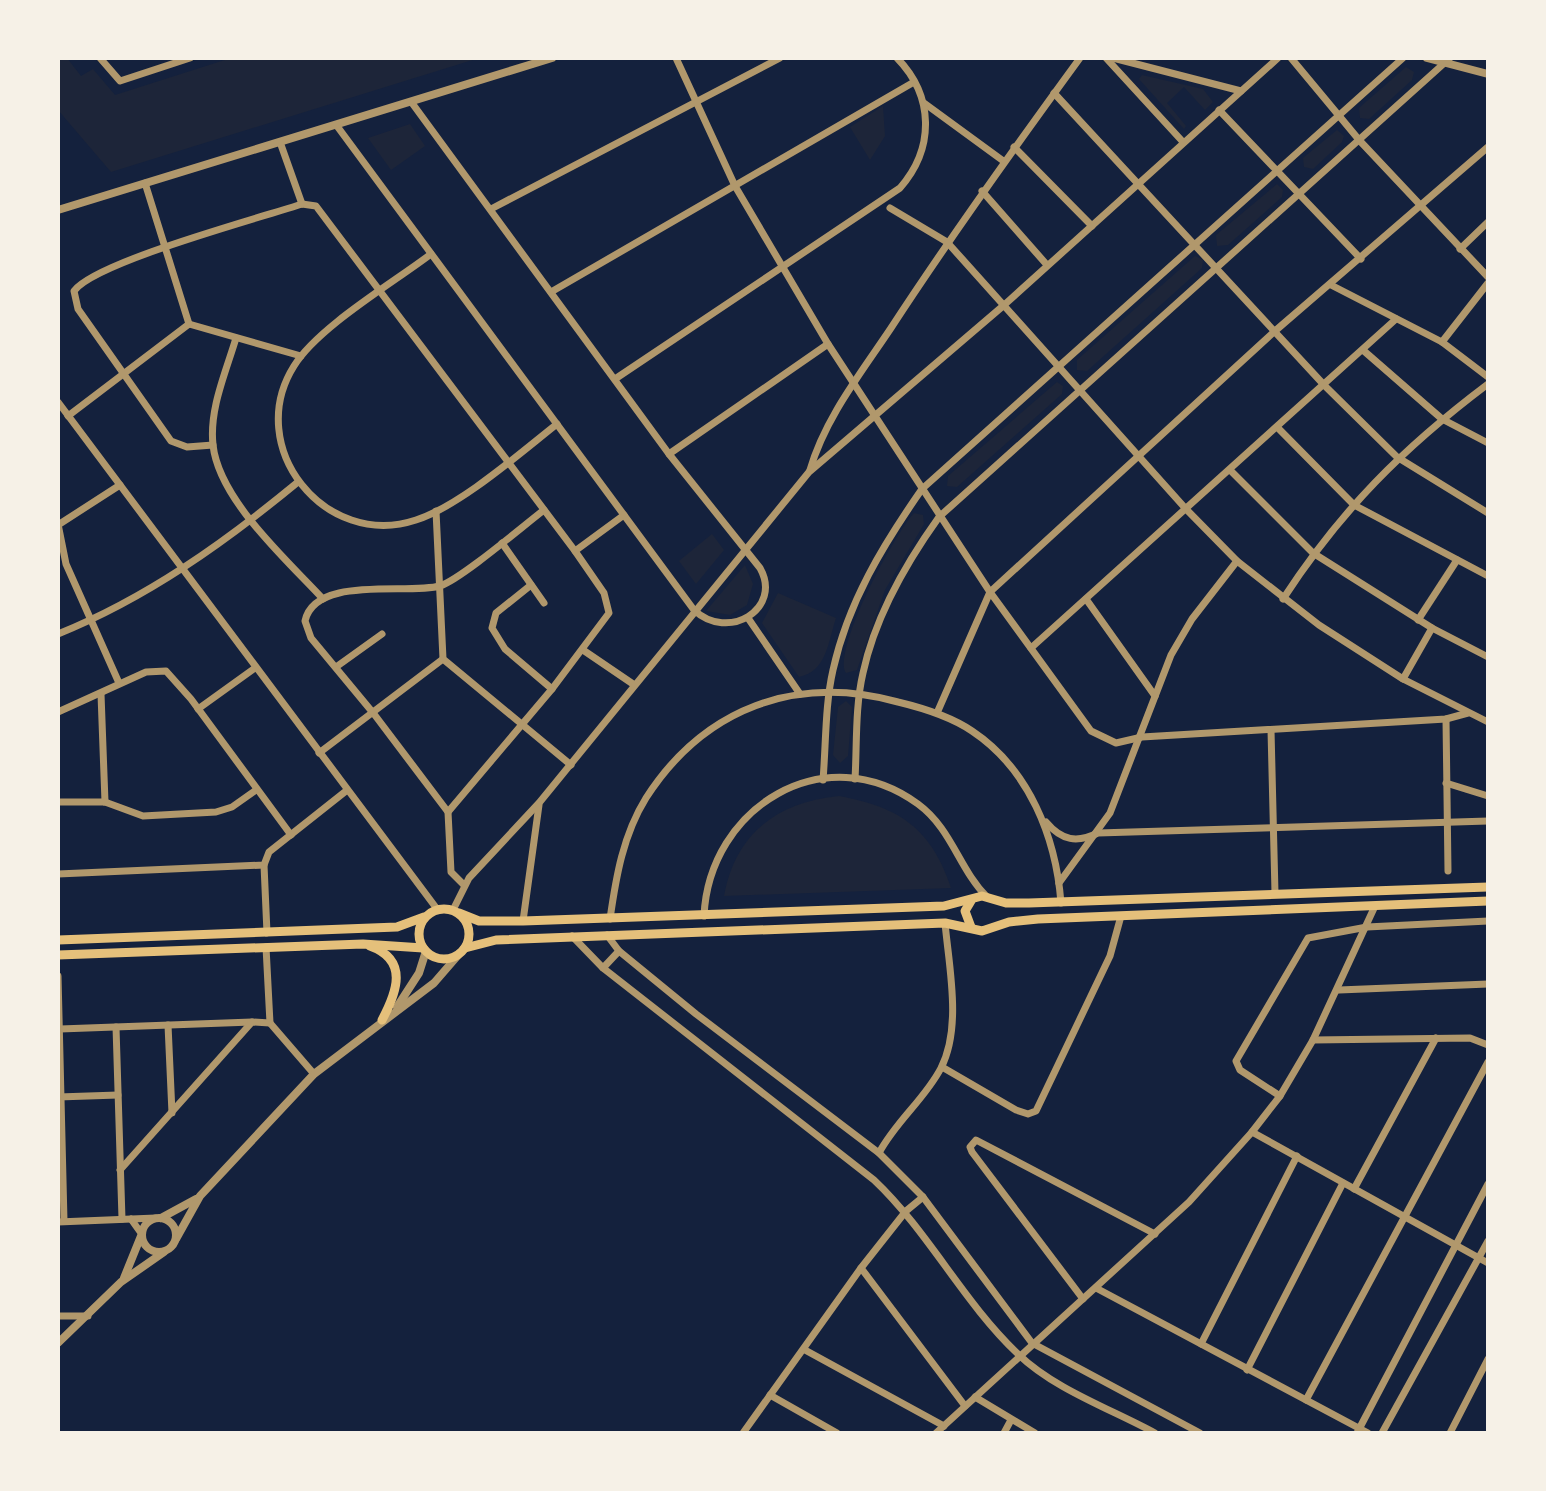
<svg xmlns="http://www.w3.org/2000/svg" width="1546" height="1491" viewBox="0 0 1546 1491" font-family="'Open Sans',sans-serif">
<rect width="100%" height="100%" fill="#14213d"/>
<g fill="#1d2539">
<polygon points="58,58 67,58 81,76 93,69 115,95 231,58 479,58 111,172 58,110"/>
<polygon points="1406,67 1414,72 1412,80 1369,119 1360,118 1359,108"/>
<polygon points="1142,75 1203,89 1213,102 1205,110 1184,87 1167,103 1186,126 1184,129 1139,79"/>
<polygon points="883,106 885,136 870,160 850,127"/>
<polygon points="410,124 425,146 391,170 368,138"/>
<polygon points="1337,130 1344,136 1342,142 1313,169 1304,167 1303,158"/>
<polygon points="1277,184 1283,190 1282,197 1228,245 1217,246 1216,235"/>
<polygon points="1195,256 1203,260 1202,268 1087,371 1077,370 1077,360"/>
<polygon points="1057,382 1063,386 1062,394 957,487 947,486 948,476"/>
<path d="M914,513L923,515L924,524L885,590L857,670L846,673C832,650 895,533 914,513Z"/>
<polygon points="712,534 724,550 696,584 679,561"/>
<polygon points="745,565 753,584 747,605 730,615 706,611"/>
<path d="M778,593L836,618C828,642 827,671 799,677L762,623Z"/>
<polygon points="846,701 852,707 848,756 840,763 833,755 838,707"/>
<path d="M839,796C899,807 931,828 951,888L724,896C735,834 777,802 839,796Z"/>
</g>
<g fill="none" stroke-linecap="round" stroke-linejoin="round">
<g stroke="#b1986c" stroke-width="7">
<polyline points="100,58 120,81 190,58"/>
<polyline points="676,58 735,186 828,344 990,592 1091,731 1116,743 1142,737 1446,719 1468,713"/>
<polyline points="1106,58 1183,142"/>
<polyline points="1113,58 1241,91"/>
<polyline points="1291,58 1360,141 1488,277"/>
<polyline points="1054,93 1325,386 1397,457 1488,513"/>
<polyline points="924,103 1002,160"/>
<polyline points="1219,110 1361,259"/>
<path d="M337,126L694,610C728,642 783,609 760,568L669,454L412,103"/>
<polyline points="280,142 302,204"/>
<polyline points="1014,147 1092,226"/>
<polyline points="145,183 189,324"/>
<polyline points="982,191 1047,265"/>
<polyline points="890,208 947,242 1186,509 1237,561 1319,625 1403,679 1488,722"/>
<polyline points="491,209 780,58"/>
<polyline points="1460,249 1488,222"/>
<path d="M431,254C393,283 318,327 294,366C243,447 325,550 416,520C460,506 520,453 557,424"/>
<polyline points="1331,285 1442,342 1488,377"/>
<polyline points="551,292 914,82"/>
<polyline points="189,324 301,356"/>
<path d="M236,338C226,372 209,409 213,445C219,500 287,560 323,599"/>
<polyline points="1442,342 1488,283"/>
<polyline points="1364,351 1442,419 1488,443"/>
<path d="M615,379L900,188C935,148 934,96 897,58"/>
<polyline points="58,402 437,909"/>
<polyline points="68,416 189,324"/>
<polyline points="1278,428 1354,505 1488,576"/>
<path d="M213,445L187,447L171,441L78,309L74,291C95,262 260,218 302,204L316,206L575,551L604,593L609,613L552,689L448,812"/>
<polyline points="669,454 828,344"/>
<path d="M810,470C825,418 861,373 891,328C951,236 1015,147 1080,58"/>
<polyline points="1230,470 1313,553 1432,628 1488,657"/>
<polyline points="436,511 443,659 571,765"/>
<polyline points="58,524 66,564 119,683"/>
<polyline points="58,525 120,485"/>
<polyline points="502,543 544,603"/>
<polyline points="575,551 624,515"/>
<polyline points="531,585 496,613 492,628 505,649 552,689"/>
<polyline points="1086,599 1155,696"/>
<path d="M1283,599C1341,510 1403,448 1488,384"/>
<polyline points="748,618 800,694"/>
<polyline points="1418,620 1457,560"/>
<path d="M58,634C147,598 224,543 298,482"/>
<polyline points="1031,648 1396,319"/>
<polyline points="583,650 633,684"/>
<polyline points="336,667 382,634"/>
<polyline points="1403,679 1432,628"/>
<polyline points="101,694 105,802"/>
<polyline points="198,709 255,668"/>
<polyline points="58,712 146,672 166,671 191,699 291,835"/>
<polyline points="937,713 990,592 1275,331 1488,147"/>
<polyline points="1446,719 1448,871"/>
<polyline points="1271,730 1275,893"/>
<polyline points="319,753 443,659"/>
<path d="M855,779C857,745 855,707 863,673C875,617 906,563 939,517L1450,58"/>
<path d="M823,780C826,744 825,705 833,670C848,602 883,545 922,489L1403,58"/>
<polyline points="1446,783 1488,796"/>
<polyline points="58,802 105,802 143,816 216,812 232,807 256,790"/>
<path d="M1046,822C1062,841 1077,843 1098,833L1488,821"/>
<polyline points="264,865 267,933"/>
<polyline points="58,874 264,865 269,852 346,791"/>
<polyline points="1059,883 1110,813 1171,655 1192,619 1237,561"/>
<path d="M464,885L451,872L448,812L374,714L311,638L305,621C315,575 407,595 440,586C461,579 523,526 544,510"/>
<polyline points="453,910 469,878 539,803 809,472 1003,306 1278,58"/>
<path d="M704,916C709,807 825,736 918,804C952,829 959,869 987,897"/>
<path d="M610,919C616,877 623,835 646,798C704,708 796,674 898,702C923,708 950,716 972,731C1029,769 1056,837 1061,903"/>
<polyline points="523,921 539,805"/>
<polyline points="607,935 619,951 696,1014 879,1153 923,1197 1032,1343 1200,1433"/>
<path d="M572,936L603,968L874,1180C929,1232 963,1302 1018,1354C1054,1389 1111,1409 1155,1433"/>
<polyline points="266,947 270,1023 314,1074"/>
<polyline points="603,968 619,951"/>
<polyline points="58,976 64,1221"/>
<polyline points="1339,990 1488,984"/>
<polyline points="168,1025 172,1113"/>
<polyline points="116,1027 122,1219"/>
<polyline points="60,1029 252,1022"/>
<polyline points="1313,1040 1470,1038 1488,1045"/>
<polyline points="942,1067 1016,1110 1028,1114 1036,1111 1110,956 1121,916"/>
<polyline points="1280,1096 1240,1070 1236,1061 1308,938 1367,927 1488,921"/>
<polyline points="58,1097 118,1095"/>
<polyline points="1252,1132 1488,1263"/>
<path d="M879,1153C896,1121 925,1099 941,1068C962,1027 949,967 945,923"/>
<polyline points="120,1170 252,1022 270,1023"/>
<polyline points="1354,1189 1436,1038"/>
<polyline points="131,1219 141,1233"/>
<polyline points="58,1222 156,1218"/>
<polyline points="861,1268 965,1406"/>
<polyline points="1096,1288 1368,1433"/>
<polyline points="1083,1299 972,1152 970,1147 976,1140 1155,1234"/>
<polyline points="58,1316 88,1316"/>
<polyline points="1201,1344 1297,1156"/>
<polyline points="805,1350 944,1426"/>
<polyline points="1247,1370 1343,1183"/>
<polyline points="770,1395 837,1433"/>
<polyline points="975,1397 1035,1433"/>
<polyline points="1306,1400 1488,1062"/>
<polyline points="743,1433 861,1268 906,1211 923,1197"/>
<polyline points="936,1433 1189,1202 1252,1132 1280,1096 1313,1040 1375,906"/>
<polyline points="1004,1433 1011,1420"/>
<polyline points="1357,1433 1488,1184"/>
<polyline points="1382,1433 1488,1241"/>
<polyline points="1450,1433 1488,1359"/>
</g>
<g stroke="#b1986c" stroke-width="8">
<polyline points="1427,58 1488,74"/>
<polyline points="58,210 552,58"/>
<polyline points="397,1007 419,973 426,951"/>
<circle cx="159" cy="1235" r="17"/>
<polyline points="161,1218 196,1199"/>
<polyline points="176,1239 200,1196 314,1074 434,983 460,953"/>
<polyline points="124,1278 141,1236"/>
<polyline points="58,1343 121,1282 164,1252"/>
</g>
<g stroke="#e5c07b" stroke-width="9">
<polyline points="971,901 965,911 971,927"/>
<circle cx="444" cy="934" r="25"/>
<polyline points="459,913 479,921 523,921 944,906 982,896 1006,903 1029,903 1488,887"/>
<polyline points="58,940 397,927 424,917"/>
<path d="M370,946C409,960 397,992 382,1020"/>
<polyline points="465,948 496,940 945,923 982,931 1009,922 1038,919 1488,901"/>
<polyline points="58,955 363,944 423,948"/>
</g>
</g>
<rect width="1546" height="1491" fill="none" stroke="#f6f1e7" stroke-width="120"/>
</svg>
